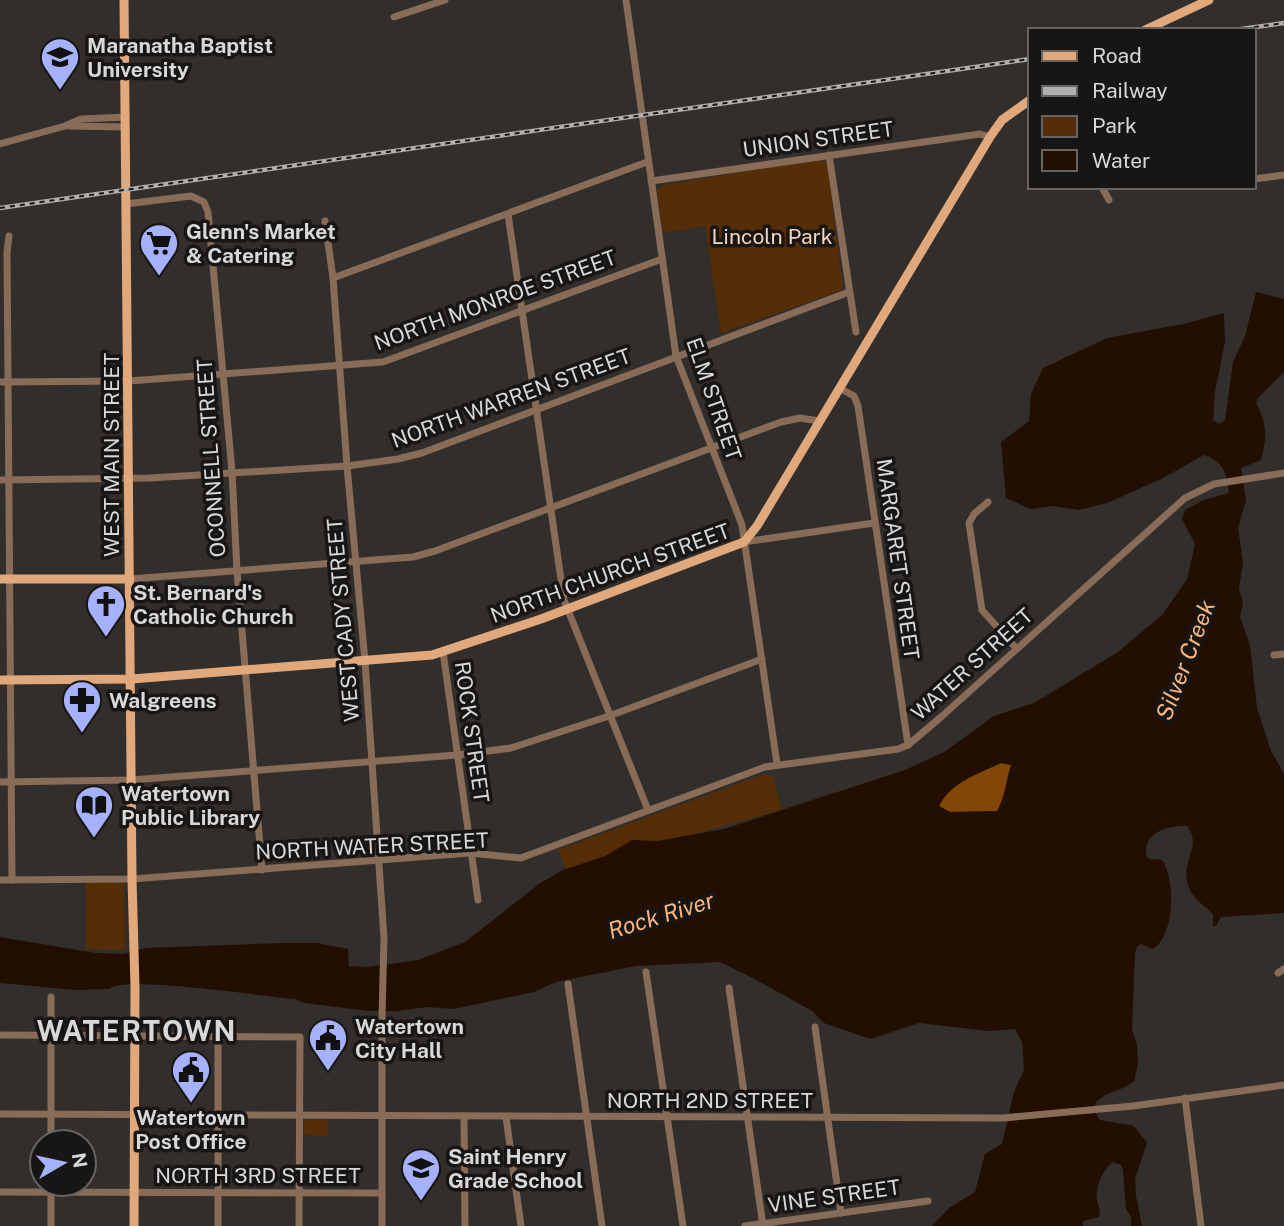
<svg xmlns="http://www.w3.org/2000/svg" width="1284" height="1226" viewBox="0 0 1284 1226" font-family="'Public Sans',sans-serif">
<rect width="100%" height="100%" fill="#312e2c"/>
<g fill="#552d06">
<polygon points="819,159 827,163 843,288 840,291 721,333 705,226 663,233 657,189 664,185"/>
<polygon points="765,774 773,776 782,810 566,869 558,850"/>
<polygon points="124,881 125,950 86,949 86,882"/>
<polygon points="304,1120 328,1120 328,1136 304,1135"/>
</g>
<path fill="#824706" d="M1001,763L1011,765C1006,781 1006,797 997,811L950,812L939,806C951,782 978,774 1001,763Z"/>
<path fill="#220f01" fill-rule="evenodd" d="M1256,292L1284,299V372L1258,398L1256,403C1267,422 1267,439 1261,460L1241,468L1246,500L1238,528L1243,562L1239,588L1243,603L1240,617L1250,645L1257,708L1271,751L1284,774V913L1221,917L1216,926H1213V914C1205,906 1195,900 1190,890C1177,863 1204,847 1187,826C1168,825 1141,833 1147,857L1150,859L1162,860C1176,878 1175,938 1152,949L1141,944L1137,947L1135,954L1132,1029L1137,1045L1138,1064L1134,1081C1123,1093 1080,1094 1100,1120L1134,1126L1147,1143L1135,1179L1136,1196L1142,1226H1131V1217L1126,1209L1123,1170L1121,1165L1113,1162C1104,1168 1095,1187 1097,1199C1098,1206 1101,1209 1099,1217L1083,1221V1226H932L949,1208L975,1192L985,1154L1002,1144L1014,1092L1024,1070L1022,1042L1015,1029L988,1031L919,1023L870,1039L824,1023L812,1011L753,978L720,962L636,966L556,982L534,992L454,1009L427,1007L397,1011H370L304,1003L295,999C265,997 126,975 109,989L76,990L0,983V937L96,953L124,954L145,948L283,943H317L348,949L349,966L367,967L418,960L465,942L539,884L563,870L605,856L632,840L657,841L724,829L905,770L944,752L994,716L1034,703L1118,652L1163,614L1187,579L1195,544L1182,519L1185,510L1204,500L1229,493C1227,474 1224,462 1204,455L1161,479L1107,503L1079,510L1053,506L1031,509L1006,498L1001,442L1029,421L1031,394L1043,368L1107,338L1183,324L1224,313L1225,342L1215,392L1213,420L1219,424L1225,420L1233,362L1245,336ZM1001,763L1011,765C1006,781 1005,797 997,811L950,812L939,806C951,782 978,774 1001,763Z"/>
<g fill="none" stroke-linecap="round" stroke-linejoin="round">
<g stroke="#886c57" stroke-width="7">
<polyline points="626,0 676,356 742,525 777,764"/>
<polyline points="394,17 445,0"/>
<polyline points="69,126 126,127"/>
<polyline points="0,144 65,126 81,119 126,117"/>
<polyline points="829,155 856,332"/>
<polyline points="1254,179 1284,175"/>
<polyline points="651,181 980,134 990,137"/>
<polyline points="1102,187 1109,200"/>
<polyline points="126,204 191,196 204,202 208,212 232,471 237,571 262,870"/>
<polyline points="508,214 564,600 648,810"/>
<polyline points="325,221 333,278 347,466 365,661 384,938 382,1017 382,1226"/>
<polyline points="9,236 7,252 12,880"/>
<polyline points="333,278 647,162"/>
<polyline points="0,382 129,381 383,362 662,259"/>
<polyline points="839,388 854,396 858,406 908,745"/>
<polyline points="0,480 150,478 347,466 398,459 422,453 849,292"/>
<polyline points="988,502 974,514 969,523 982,610 1016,648"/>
<polyline points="744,542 874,523"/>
<polyline points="130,579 413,557 435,551 781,422 800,418 819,421"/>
<polyline points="443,652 478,900"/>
<polyline points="1274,655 1284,654"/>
<polyline points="0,782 131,780 457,755 511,748 609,716 762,659"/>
<polyline points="0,880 132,879 470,853 521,858 765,767 898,749 908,745 941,717 1185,498 1214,484 1284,473"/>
<polyline points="646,972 683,1226"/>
<polyline points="1278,973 1284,969"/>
<polyline points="568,984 602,1226"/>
<polyline points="729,988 763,1226"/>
<polyline points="51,997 51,1142"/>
<polyline points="815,1027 841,1213"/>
<polyline points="0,1035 300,1037 299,1226"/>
<polyline points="1185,1098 1201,1226"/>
<polyline points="0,1114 1003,1118 1133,1106 1284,1085"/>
<polyline points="464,1116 465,1226"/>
<polyline points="506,1117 521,1226"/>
<polyline points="51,1184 51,1226"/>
<polyline points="0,1192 382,1193"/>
<polyline points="218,1226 218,1037"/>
<polyline points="745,1226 928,1201"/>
</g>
<g stroke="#e1a87b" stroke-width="9">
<polyline points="124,0 132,879 135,987 134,1226"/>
<polyline points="1145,30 1209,0"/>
<polyline points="0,579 130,579"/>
<polyline points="0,680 132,679 432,655 541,619 744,542 757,526 990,137 1002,120 1030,100"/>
</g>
<g stroke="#b0afad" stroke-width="4.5">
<g id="rail">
<polyline points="1234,30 1284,23"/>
<polyline points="0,208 1030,59"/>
</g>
</g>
<use href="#rail" stroke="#181615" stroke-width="2" stroke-dasharray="5" stroke-linecap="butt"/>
</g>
<defs>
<g id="university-pin" transform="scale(2.0125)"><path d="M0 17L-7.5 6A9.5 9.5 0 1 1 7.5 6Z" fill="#a6b1fc" stroke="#181615"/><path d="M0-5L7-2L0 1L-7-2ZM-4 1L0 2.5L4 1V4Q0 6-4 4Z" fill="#111"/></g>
<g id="supermarket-pin" transform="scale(2.0125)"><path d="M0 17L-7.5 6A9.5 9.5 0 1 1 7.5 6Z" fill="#a6b1fc" stroke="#181615"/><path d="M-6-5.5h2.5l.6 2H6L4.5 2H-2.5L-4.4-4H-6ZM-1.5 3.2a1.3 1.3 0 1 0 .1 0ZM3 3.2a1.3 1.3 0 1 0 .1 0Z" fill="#111"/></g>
<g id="church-pin" transform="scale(2.0125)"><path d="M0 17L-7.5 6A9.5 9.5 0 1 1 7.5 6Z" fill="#a6b1fc" stroke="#181615"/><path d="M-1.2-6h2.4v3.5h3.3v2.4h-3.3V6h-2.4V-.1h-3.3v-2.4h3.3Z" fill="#111"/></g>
<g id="pharmacy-pin" transform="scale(2.0125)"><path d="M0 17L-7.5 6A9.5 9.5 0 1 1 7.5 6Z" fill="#a6b1fc" stroke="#181615"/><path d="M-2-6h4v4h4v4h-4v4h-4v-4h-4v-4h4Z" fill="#111"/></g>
<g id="library-pin" transform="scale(2.0125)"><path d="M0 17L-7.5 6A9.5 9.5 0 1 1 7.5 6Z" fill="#a6b1fc" stroke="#181615"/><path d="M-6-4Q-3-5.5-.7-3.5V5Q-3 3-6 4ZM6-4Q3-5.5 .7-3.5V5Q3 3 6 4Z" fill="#111"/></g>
<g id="civic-pin" transform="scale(2.0125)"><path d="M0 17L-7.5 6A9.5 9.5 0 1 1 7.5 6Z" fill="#a6b1fc" stroke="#181615"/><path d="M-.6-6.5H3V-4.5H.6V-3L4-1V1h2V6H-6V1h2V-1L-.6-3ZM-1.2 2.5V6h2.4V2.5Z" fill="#111"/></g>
<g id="school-pin" transform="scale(2.0125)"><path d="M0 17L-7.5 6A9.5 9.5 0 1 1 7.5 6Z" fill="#a6b1fc" stroke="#181615"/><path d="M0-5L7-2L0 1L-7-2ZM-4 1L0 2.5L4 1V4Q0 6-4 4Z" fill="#111"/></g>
</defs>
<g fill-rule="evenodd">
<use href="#university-pin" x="60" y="57"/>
<use href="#supermarket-pin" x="159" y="243"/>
<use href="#church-pin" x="106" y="604"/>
<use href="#pharmacy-pin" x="82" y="700"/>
<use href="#library-pin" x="94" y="805"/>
<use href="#civic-pin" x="328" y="1038"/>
<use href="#civic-pin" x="191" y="1070"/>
<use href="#school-pin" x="421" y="1168"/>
</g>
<g text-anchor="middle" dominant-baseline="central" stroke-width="7" stroke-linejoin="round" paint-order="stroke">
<g font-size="21" font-weight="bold" fill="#d9d8d6" stroke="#181615" text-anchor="start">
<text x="87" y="45">Maranatha Baptist<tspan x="87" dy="24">University</tspan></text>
<text x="186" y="231">Glenn's Market<tspan x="186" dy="24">&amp; Catering</tspan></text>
<text x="133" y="592">St. Bernard's<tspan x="133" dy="24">Catholic Church</tspan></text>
<text x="109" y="700">Walgreens</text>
<text x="121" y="793">Watertown<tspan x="121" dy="24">Public Library</tspan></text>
<text x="355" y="1026">Watertown<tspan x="355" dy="24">City Hall</tspan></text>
<text x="191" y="1117" text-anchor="middle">Watertown<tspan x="191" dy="24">Post Office</tspan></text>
<text x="448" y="1156">Saint Henry<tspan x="448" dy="24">Grade School</tspan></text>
</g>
<g font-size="21" fill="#d9d8d6" stroke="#181615">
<text transform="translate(818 139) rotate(-8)">UNION STREET</text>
<text transform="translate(495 300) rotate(-20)">NORTH MONROE STREET</text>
<text transform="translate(511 398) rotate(-20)">NORTH WARREN STREET</text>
<text transform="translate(714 399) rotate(71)">ELM STREET</text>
<text transform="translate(111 455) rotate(-90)">WEST MAIN STREET</text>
<text transform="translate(211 458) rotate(-94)">OCONNELL STREET</text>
<text transform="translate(898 559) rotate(82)">MARGARET STREET</text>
<text transform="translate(610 573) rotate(-20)">NORTH CHURCH STREET</text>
<text transform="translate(343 620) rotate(-95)">WEST CADY STREET</text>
<text transform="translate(972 664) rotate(-42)">WATER STREET</text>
<text transform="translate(472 732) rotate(82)">ROCK STREET</text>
<text transform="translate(372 846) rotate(-3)">NORTH WATER STREET</text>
<text x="710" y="1100">NORTH 2ND STREET</text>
<text x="258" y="1175">NORTH 3RD STREET</text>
<text transform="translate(834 1196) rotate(-8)">VINE STREET</text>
</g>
<g font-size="21" fill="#f8d4b8" stroke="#181615">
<text x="772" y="236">Lincoln Park</text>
</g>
<g font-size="23" font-style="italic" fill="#fab47c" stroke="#181615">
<text transform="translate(1185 660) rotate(-69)">Silver Creek</text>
<text transform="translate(661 915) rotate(-17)">Rock River</text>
</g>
<g font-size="28" font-weight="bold" letter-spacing="2" fill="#d9d8d6" stroke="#181615">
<text x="137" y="1030">WATERTOWN</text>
</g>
</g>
<rect x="1028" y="28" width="228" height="161" fill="#181615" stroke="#656462" stroke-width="2"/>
<rect x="1042" y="51" width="35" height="10" fill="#e1a87b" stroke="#656462" stroke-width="2"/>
<text x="1092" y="63" font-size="21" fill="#d9d8d6">Road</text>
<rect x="1042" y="86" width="35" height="10" fill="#b0afad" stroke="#656462" stroke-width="2"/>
<text x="1092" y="98" font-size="21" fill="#d9d8d6">Railway</text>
<rect x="1042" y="116" width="35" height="21" fill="#552d06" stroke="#656462" stroke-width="2"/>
<text x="1092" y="133" font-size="21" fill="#d9d8d6">Park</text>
<rect x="1042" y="150" width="35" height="21" fill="#220f01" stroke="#656462" stroke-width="2"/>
<text x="1092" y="168" font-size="21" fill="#d9d8d6">Water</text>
<g transform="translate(63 1163) rotate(81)"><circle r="33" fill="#181615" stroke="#656462" stroke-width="2"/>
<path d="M0-5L12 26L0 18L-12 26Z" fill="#a6b1fc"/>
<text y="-10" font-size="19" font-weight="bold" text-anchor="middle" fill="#d9d8d6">N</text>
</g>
</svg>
